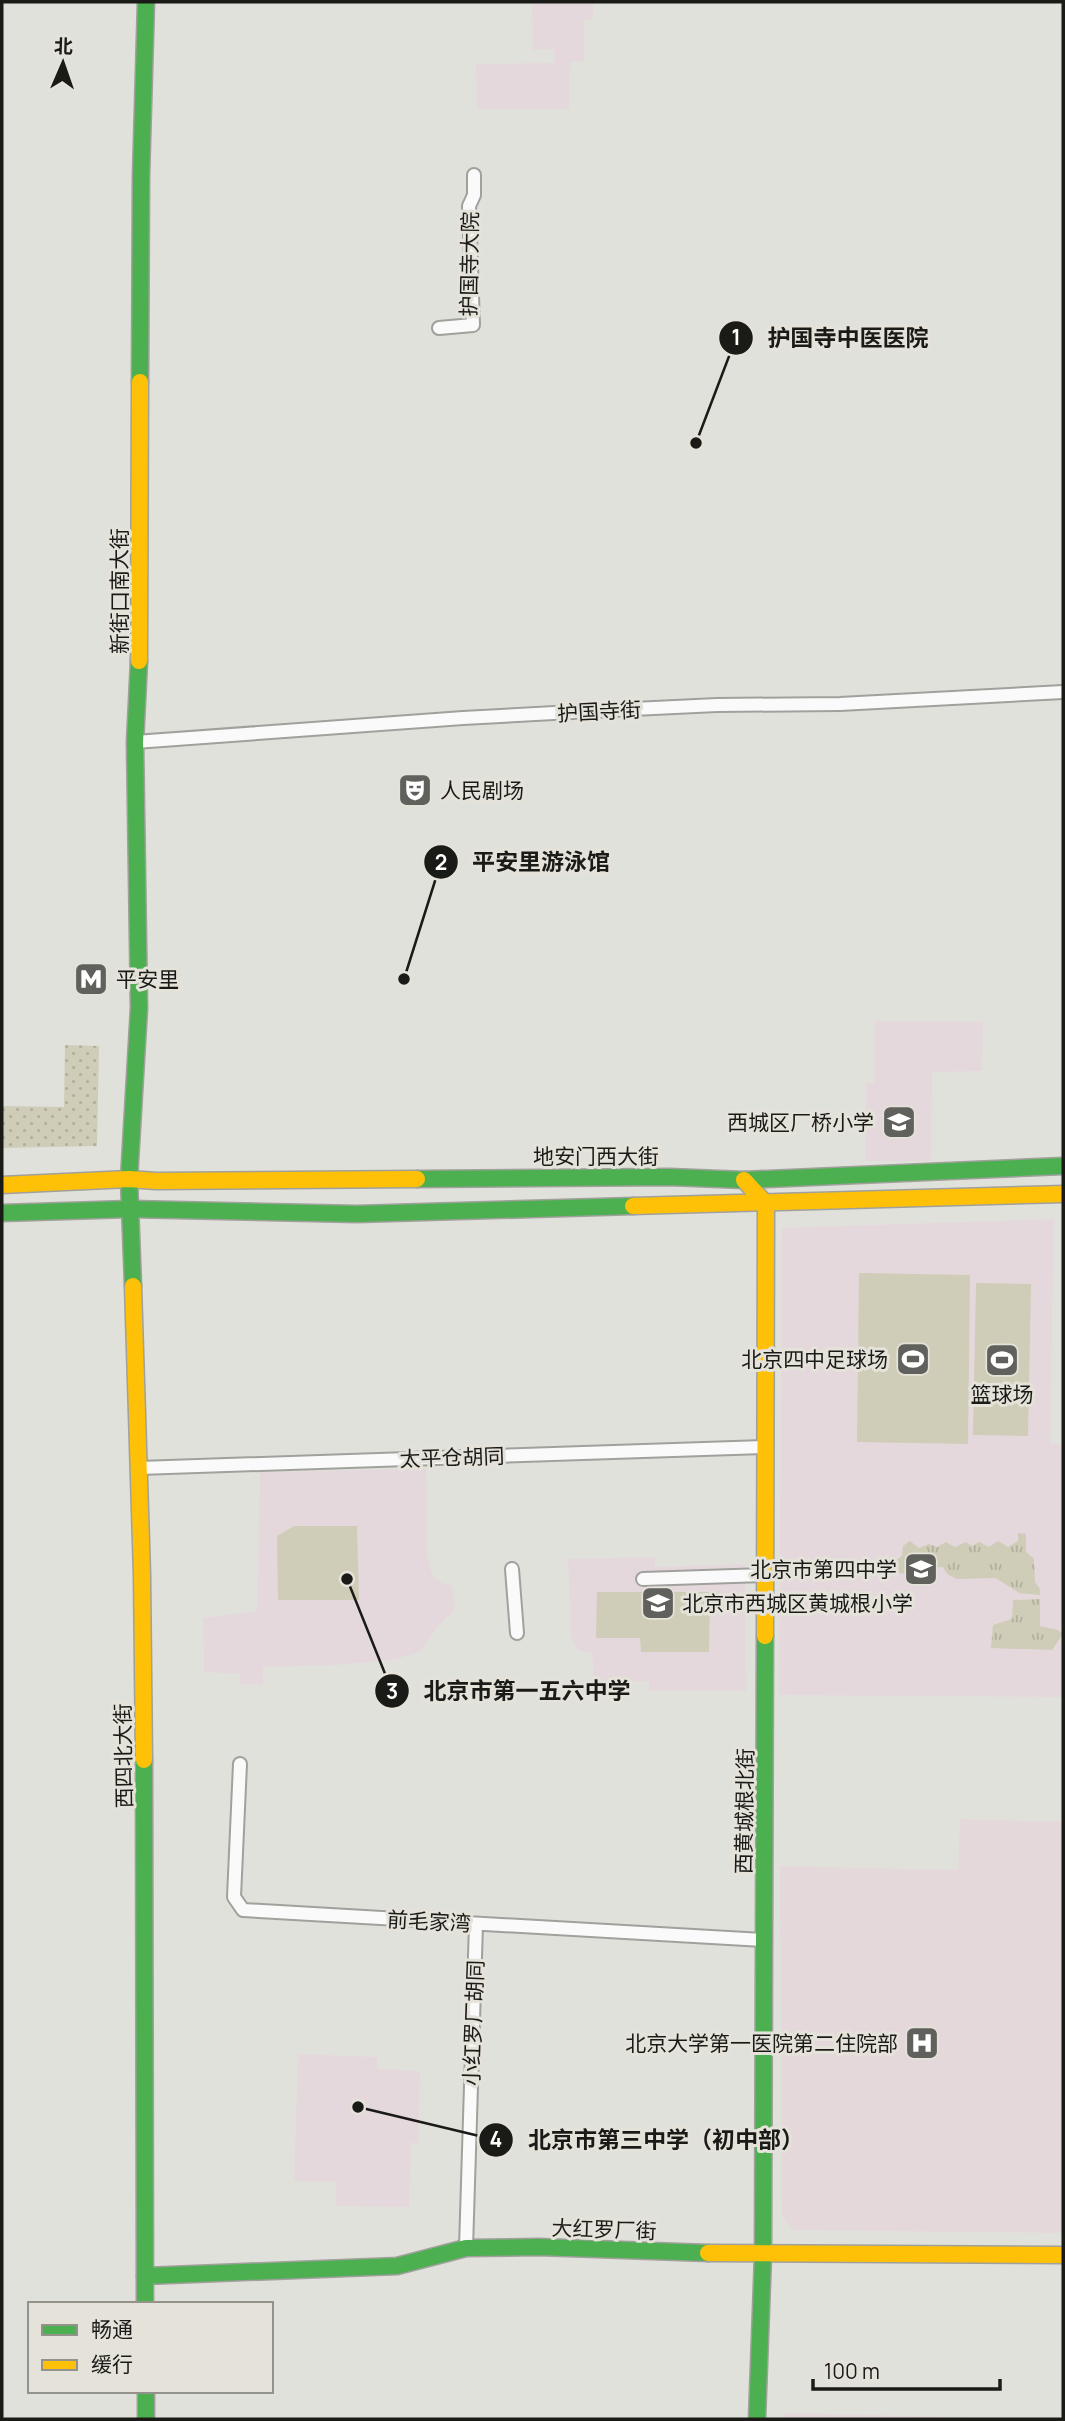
<svg xmlns="http://www.w3.org/2000/svg" width="1065" height="2421" viewBox="0 0 1065 2421" font-family="Manrope,'Noto Sans SC',sans-serif">
<defs>
<pattern id="grass-tufts" width="24" height="20" patternUnits="userSpaceOnUse" patternTransform="scale(1.75)"><rect width="24" height="20" fill="#cfccb7"/><path d="M3 7l-1-3M5 7V3M7 7l1-3M15 17l-1-3M17 17v-4M19 17l1-3" fill="none" stroke="#b1af9d"/></pattern>
<pattern id="park-dots" width="8" height="8" patternUnits="userSpaceOnUse" patternTransform="scale(1.75)"><rect width="8" height="8" fill="#cfccb7"/><path d="M2 2h.1M6 6h.1" fill="none" stroke="#b1af9d" stroke-width="1.8" stroke-linecap="round"/></pattern>
</defs>
<rect width="100%" height="100%" fill="#e1e1dc"/>
<g fill="#e5d8dc">
<polygon points="532,2 593,2 593,19 584,20 584,61 570,62 569,109 477,109 476,64 554,63 554,49 533,50"/>
<polygon points="875,1021 983,1022 982,1071 932,1072 931,1161 865,1161 866,1083 874,1083"/>
<polygon points="1054,1219 1050,1443 1063,1444 1063,1697 779,1695 782,1228"/>
<polygon points="426,1469 427,1557 433,1576 440,1582 452,1586 455,1609 434,1631 423,1648 417,1653 393,1660 336,1665 263,1667 263,1685 240,1684 240,1674 204,1672 203,1618 257,1611 260,1472"/>
<polygon points="655,1557 655,1567 745,1564 746,1691 649,1691 649,1681 594,1683 592,1653 578,1651 571,1638 568,1559"/>
<polygon points="298,2054 377,2057 377,2069 420,2071 418,2143 411,2143 409,2207 336,2206 336,2182 294,2181"/>
<polygon points="784,2413 997,2418 784,2419"/>
</g>
<polygon fill="#e5d8db" points="960,1819 1063,1822 1063,2233 792,2230 782,2216 780,1866 958,1870"/>
<g fill="url(#grass-tufts)">
<polygon points="1018,1533 1026,1534 1026,1552 1034,1559 1035,1582 1040,1589 1040,1595 1019,1593 996,1578 957,1579 947,1574 943,1567 930,1568 927,1575 896,1573 893,1562 902,1556 903,1546 910,1541 919,1548 929,1544 937,1547 946,1542 955,1547 966,1542 972,1546 979,1542 989,1547 998,1541 1008,1547 1018,1541"/>
<polygon points="1040,1599 1040,1626 1058,1630 1063,1634 1052,1650 991,1648 993,1625 1012,1619 1013,1600"/>
</g>
<polygon fill="url(#park-dots)" points="65,1045 99,1046 97,1146 2,1148 2,1106 64,1107"/>
<g fill="#cfccb7">
<polygon points="859,1273 970,1275 968,1444 857,1442"/>
<polygon points="976,1283 1031,1284 1028,1436 973,1435"/>
<polygon points="294,1526 357,1526 359,1600 278,1600 277,1536"/>
<polygon points="597,1592 710,1592 709,1652 641,1652 640,1638 596,1638"/>
</g>
<g fill="none" stroke-linecap="round" stroke-linejoin="round">
<g stroke="#a0a09c" stroke-width="16">
<g id="street">
<polyline points="439,328 473,325 469,206 474,195 474,175"/>
<polyline points="135,742 463,718 591,711 717,705 840,704 1063,692"/>
<polyline points="139,1468 764,1447"/>
<polyline points="512,1569 517,1633"/>
<polyline points="643,1579 765,1575"/>
<polyline points="240,1764 234,1897 243,1910 763,1940"/>
<polyline points="466,2248 476,1924"/>
</g>
</g>
<g stroke="#a0a09c" stroke-width="19">
<g id="fast">
<polyline points="140,382 141,176 146,2"/>
<polyline points="417,1179 670,1177 744,1180 1063,1166"/>
<polyline points="2,1213 130,1209 357,1214 633,1206"/>
<polyline points="133,1286 129,1179 139,1008 135,742 139,661"/>
<polyline points="144,1760 145,2304"/>
<polyline points="145,2276 397,2266 466,2248 539,2247 708,2253"/>
<polyline points="146,2391 146,2419"/>
<polyline points="757,2419 763,2255 765,1636"/>
</g>
</g>
<g stroke="#a0a09c" stroke-width="19">
<g id="slow">
<polyline points="139,661 140,382"/>
<polyline points="744,1180 766,1204 765,1636"/>
<polyline points="2,1185 129,1179 156,1181 417,1179"/>
<polyline points="633,1206 1063,1194"/>
<polyline points="133,1286 142,1575 144,1760"/>
<polyline points="708,2253 1063,2255"/>
</g>
</g>
<use href="#street" stroke="#fafafa" stroke-width="12"/>
<use href="#fast" stroke="#4caf50" stroke-width="16"/>
<use href="#slow" stroke="#ffc107" stroke-width="16"/>
</g>
<defs>
<g id="theatre-square" transform="scale(1.75)"><rect x="-9" y="-9" width="18" height="18" rx="4" fill="#60605c" stroke="#e4e2d9"/><path d="M-5-5.5Q0-4 5-5.5V0Q5 5 0 6Q-5 5-5 0ZM-3.3-2.5H-1v1.5H-3.3ZM1-2.5H3.3v1.5H1ZM-2.8 1Q0 5.5 2.8 1Z" fill="#fff"/></g>
<g id="metro-square" transform="scale(1.75)"><rect x="-9" y="-9" width="18" height="18" rx="4" fill="#60605c" stroke="#e4e2d9"/><path d="M-5.5 5V-5H-3L0 0L3-5H5.5V5H3V-.5L0 4L-3-.5V5Z" fill="#fff"/></g>
<g id="school-square" transform="scale(1.75)"><rect x="-9" y="-9" width="18" height="18" rx="4" fill="#60605c" stroke="#e4e2d9"/><path d="M0-5L7-2L0 1L-7-2ZM-4 1L0 2.5L4 1V4Q0 6-4 4Z" fill="#fff"/></g>
<g id="stadium-square" transform="scale(1.75)"><rect x="-9" y="-9" width="18" height="18" rx="4" fill="#60605c" stroke="#e4e2d9"/><path d="M0-5a6.5 5 0 1 0 0 10a6.5 5 0 1 0 0-10ZM-3.5-1.8h7v3.6h-7Z" fill="#fff"/></g>
<g id="hospital-square" transform="scale(1.75)"><rect x="-9" y="-9" width="18" height="18" rx="4" fill="#60605c" stroke="#e4e2d9"/><path d="M-5-5h3v3.5h4V-5h3V5h-3V1.5h-4V5h-3Z" fill="#fff"/></g>
</defs>
<g fill-rule="evenodd">
<use href="#theatre-square" x="415" y="790"/>
<use href="#metro-square" x="91" y="979"/>
<use href="#school-square" x="899" y="1122"/>
<use href="#stadium-square" x="913" y="1359"/>
<use href="#stadium-square" x="1002" y="1360"/>
<use href="#school-square" x="921" y="1569"/>
<use href="#school-square" x="658" y="1603"/>
<use href="#hospital-square" x="922" y="2043"/>
</g>
<g text-anchor="middle" dominant-baseline="central" stroke-width="6" stroke-linejoin="round" paint-order="stroke">
<g font-size="21" fill="#1a1a17" stroke="#e4e2d9">
<text transform="translate(469 264) rotate(-89)">护国寺大院</text>
<text transform="translate(119 591) rotate(-90)">新街口南大街</text>
<text transform="translate(599 711) rotate(-3)">护国寺街</text>
<text x="596" y="1156">地安门西大街</text>
<text transform="translate(452 1457) rotate(-2)">太平仓胡同</text>
<text transform="translate(123 1756) rotate(-91)">西四北大街</text>
<text transform="translate(744 1811) rotate(-89)">西黄城根北街</text>
<text transform="translate(429 1921) rotate(3)">前毛家湾</text>
<text transform="translate(473 2023) rotate(-88)">小红罗厂胡同</text>
<text transform="translate(604 2229) rotate(2)">大红罗厂街</text>
</g>
<g font-size="21" fill="#1a1a17" stroke="#e4e2d9" text-anchor="end">
<text x="440" y="790" text-anchor="start">人民剧场</text>
<text x="116" y="979" text-anchor="start">平安里</text>
<text x="874" y="1122">西城区厂桥小学</text>
<text x="888" y="1359">北京四中足球场</text>
<text x="1002" y="1394" text-anchor="middle">篮球场</text>
<text x="897" y="1569">北京市第四中学</text>
<text x="682" y="1603" text-anchor="start">北京市西城区黄城根小学</text>
<text x="898" y="2043">北京大学第一医院第二住院部</text>
</g>
</g>
<path fill="none" stroke="#1a1a17" stroke-width="2.5" d="M696 443L736 338M404 979L441 862M347 1579L392 1691M358 2107L496 2140"/>
<g fill="#1a1a17" stroke="#e4e2d9" stroke-width="2.5">
<circle cx="696" cy="443" r="7"/>
<circle cx="404" cy="979" r="7"/>
<circle cx="347" cy="1579" r="7"/>
<circle cx="358" cy="2107" r="7"/>
<circle cx="736" cy="338" r="18"/>
<circle cx="441" cy="862" r="18"/>
<circle cx="392" cy="1691" r="18"/>
<circle cx="496" cy="2140" r="18"/>
</g>
<g font-size="21" text-anchor="middle" font-weight="bold" fill="#fff">
<text x="736" y="345">1</text>
<text x="441" y="870">2</text>
<text x="392" y="1699">3</text>
<text x="496" y="2147">4</text>
</g>
<g font-size="23" text-anchor="middle" font-weight="bold" fill="#1a1a17" stroke="#e4e2d9" stroke-width="6" stroke-linejoin="round" paint-order="stroke">
<text x="848" y="346">护国寺中医医院</text>
<text x="541" y="870">平安里游泳馆</text>
<text x="527" y="1699">北京市第一五六中学</text>
<text x="666" y="2148">北京市第三中学（初中部）</text>
</g>
<rect width="1065" height="2421" fill="none" stroke="#1a1a17" stroke-width="7"/>
<rect x="28" y="2302" width="245" height="91" fill="#e4e2d9" stroke="#93928b" stroke-width="2"/>
<rect x="42" y="2325" width="35" height="10" fill="#4caf50" stroke="#93928b" stroke-width="2"/>
<text x="91" y="2337" font-size="21" fill="#1a1a17">畅通</text>
<rect x="42" y="2360" width="35" height="10" fill="#ffc107" stroke="#93928b" stroke-width="2"/>
<text x="91" y="2372" font-size="21" fill="#1a1a17">缓行</text>
<g transform="translate(63 63) rotate(2)" stroke="#e4e2d9" stroke-width="5" paint-order="stroke">
<path d="M0-5L12 26L0 18L-12 26Z" fill="#1a1a17"/>
<text y="-10" font-size="19" font-weight="bold" text-anchor="middle" fill="#1a1a17">北</text>
</g>
<path d="M813 2379v10h187v-10" fill="none" stroke="#1a1a17" stroke-width="3.5"/>
<text x="824" y="2379" font-size="21" fill="#1a1a17" stroke="#e4e2d9" stroke-width="5" paint-order="stroke">100 m</text>
</svg>
